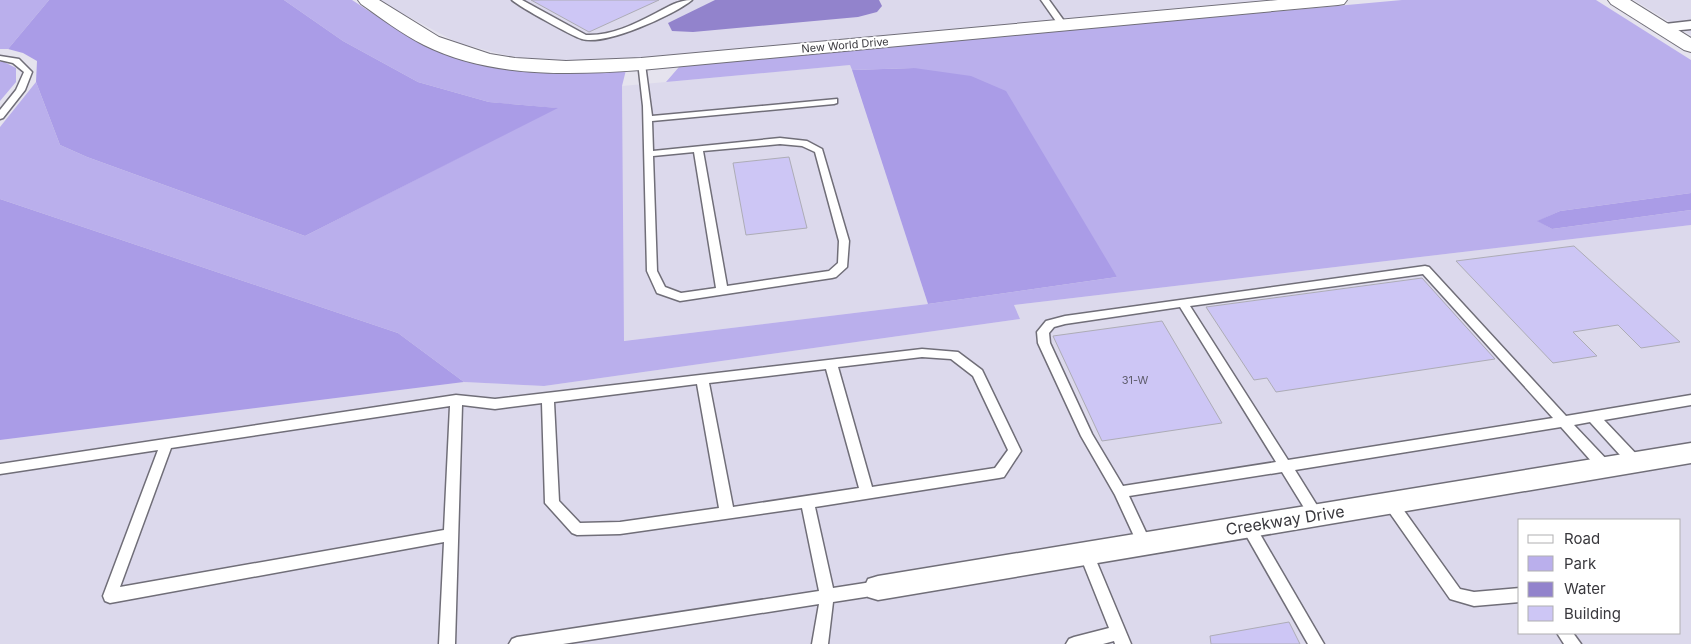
<svg xmlns="http://www.w3.org/2000/svg" width="1691" height="644" viewBox="0 0 1691 644" font-family="Inter,sans-serif">
<rect width="100%" height="100%" fill="#e5e3ee"/>
<g fill="#dcd9ec" fill-rule="evenodd">
<polygon points="377,0 1273,0 692,55 620,60 554,62 509,56 458,43"/>
<polygon points="1634,0 1691,0 1691,35"/>
<polygon points="850,65 928,304 623,341 622,86"/>
<path d="M1691,225V644H0V440L464,382L544,386L1019,319L1014,305ZM1520,520H1680V633H1520Z"/>
</g>
<g fill="#baafec">
<polygon points="0,0 49,0 8,49 0,49"/>
<polygon points="284,0 352,0 409,37 446,52 626,70 622,86 624,341 928,304 1117,277 914,68 852,70 850,65 666,82 679,67 695,64 1402,0 1596,0 1691,60 1691,193 1560,211 1538,221 1552,229 1691,210 1691,225 1014,305 1020,319 544,386 464,382 398,333 0,199 0,127 36,82 60,145 87,157 305,236 556,108 489,102 418,82 343,41"/>
<polygon points="2,61 16,68 16,82 0,101 0,62"/>
</g>
<g fill="#aa9ce7">
<polygon points="49,0 284,0 343,41 418,82 489,102 558,108 305,236 87,157 60,145 36,82 37,61 23,53 8,49"/>
<polygon points="914,68 971,76 1006,91 1117,277 928,304 852,70"/>
<polygon points="1691,193 1691,210 1552,229 1537,221 1560,211"/>
<polygon points="0,199 398,333 464,382 0,440"/>
</g>
<polygon fill="#9283cc" points="715,0 879,0 882,6 877,12 858,17 693,32 672,31 668,23"/>
<g fill="#cdc6f5" stroke="#adacb6">
<polygon points="531,0 659,0 589,32"/>
<polygon points="789,157 807,228 746,235 733,163"/>
<polygon points="1574,246 1680,342 1641,348 1618,325 1573,332 1597,356 1553,363 1456,261"/>
<polygon points="1422,278 1495,359 1276,392 1267,378 1254,380 1206,307"/>
<polygon points="1162,321 1222,423 1102,441 1053,336"/>
<polygon points="1289,622 1300,644 1211,644 1210,636"/>
</g>
<g fill="none" stroke-linecap="round" stroke-linejoin="round">
<g stroke="#706e78" stroke-width="3">
<g id="service">
<path d="M512,0H522L586,35C611,36 633,25 656,13C668,7 678,0 692,0C674,15 605,46 582,39C572,36 520,7 512,0Z"/>
<polygon points="1041,0 1049,0 1067,25 1066,27 1060,27"/>
<polygon points="0,56 19,59 32,72 25,90 3,118 0,119 0,110 16,90 24,72 13,63 0,60"/>
<path d="M638,62L645,64L652,116L837,99V103L834,104L652,121L653,151L780,138L807,141L822,149L849,241L847,267L836,277L832,278L680,301L657,293L647,271L643,106ZM780,144L802,146L815,152L839,241L838,263L829,271L727,286L703,151ZM694,152L716,288L681,293L665,287L657,271L653,156Z"/>
<path d="M1425,266L1429,267L1566,416L1691,395V405L1604,420L1640,458L1641,462L1640,466L1635,467L1630,466L1590,422L1574,425L1610,463L1611,467L1610,471L1605,472L1600,471L1561,427L1295,470L1323,515L1321,519L1316,521L1311,519L1282,472L1129,496L1151,543L1149,547L1144,549L1139,547L1115,495L1081,436L1038,343L1037,332L1046,321L1065,316ZM1423,274L1553,418L1288,460L1190,306ZM1180,307L1276,462L1123,486L1092,434L1050,343L1049,333L1054,327L1065,324Z"/>
<path d="M922,349L958,352L982,370L1021,451L1004,477L999,478L815,507L833,588L878,581L883,583L885,588L883,593L878,595L833,602L828,644H812L819,604L563,644H509L512,639L517,637L819,591L802,508L620,534L577,535L572,533L545,503L542,403L495,409L462,405L455,644H439L444,542L110,603L105,601L103,596L158,450L0,474V464L456,395L495,399ZM922,357L951,359L973,376L1008,450L995,468L872,487L838,367ZM826,369L859,488L733,507L709,383ZM697,384L719,508L620,522L580,523L559,501L554,402ZM450,406L444,530L120,587L171,448Z"/>
<polygon points="1390,496 1395,498 1460,589 1474,592 1520,588 1520,602 1474,606 1450,599 1385,506 1383,502 1385,498"/>
<polygon points="1248,520 1253,522 1324,644 1308,644 1243,530 1241,526 1243,522"/>
<polygon points="1086,547 1091,549 1093,553 1131,644 1115,644 1114,641 1103,644 1066,644 1069,639 1074,637 1109,628 1079,553 1081,549"/>
<polygon points="1557,633 1573,633 1581,644 1564,644"/>
</g>
</g>
<g stroke="#706e78" stroke-width="3">
<g id="minor">
<polygon points="1691,21 1691,29 1661,32 1656,31 1654,28 1656,25"/>
<polygon points="1691,443 1691,463 878,600 868,597 864,588 868,579 878,576"/>
</g>
</g>
<g stroke="#706e78" stroke-width="2">
<path id="tertiary" d="M358,0H379L439,37L490,54L515,58L566,61L641,58L1278,0H1347L1344,4L1338,5L641,70C570,75 490,78 424,45C402,34 381,18 361,4Z"/>
</g>
<g stroke="#706e78" stroke-width="2">
<polygon id="primary" points="1608,0 1630,0 1691,38 1691,52 1684,50 1611,4"/>
</g>
<use href="#service" fill="#fff" fill-rule="evenodd"/>
<use href="#minor" fill="#fff" fill-rule="evenodd"/>
<use href="#tertiary" fill="#fff" fill-rule="evenodd"/>
<use href="#primary" fill="#fff" fill-rule="evenodd"/>
</g>
<g text-anchor="middle" dominant-baseline="central" stroke-width="4" stroke-linejoin="round" paint-order="stroke">
<g font-size="11" fill="#39383d" stroke="#fff">
<text transform="translate(845 45) rotate(-5)">New World Drive</text>
</g>
<g font-size="11" fill="#5e5c6b">
<text x="1135" y="380">31-W</text>
</g>
<g font-size="16" fill="#39383d" stroke="#fff">
<text transform="translate(1285 520) rotate(-9)">Creekway Drive</text>
</g>
</g>
<rect x="1518" y="519" width="162" height="115" fill="#ffffff" stroke="#b0afb1"/>
<rect x="1528" y="535" width="25" height="8" fill="#ffffff" stroke="#b0afb1"/>
<text x="1564" y="544" font-size="15" fill="#39383d">Road</text>
<rect x="1528" y="556" width="25" height="15" fill="#baafec" stroke="#b0afb1"/>
<text x="1564" y="569" font-size="15" fill="#39383d">Park</text>
<rect x="1528" y="582" width="25" height="15" fill="#9283cc" stroke="#b0afb1"/>
<text x="1564" y="594" font-size="15" fill="#39383d">Water</text>
<rect x="1528" y="606" width="25" height="15" fill="#cdc6f5" stroke="#b0afb1"/>
<text x="1564" y="619" font-size="15" fill="#39383d">Building</text>
</svg>
